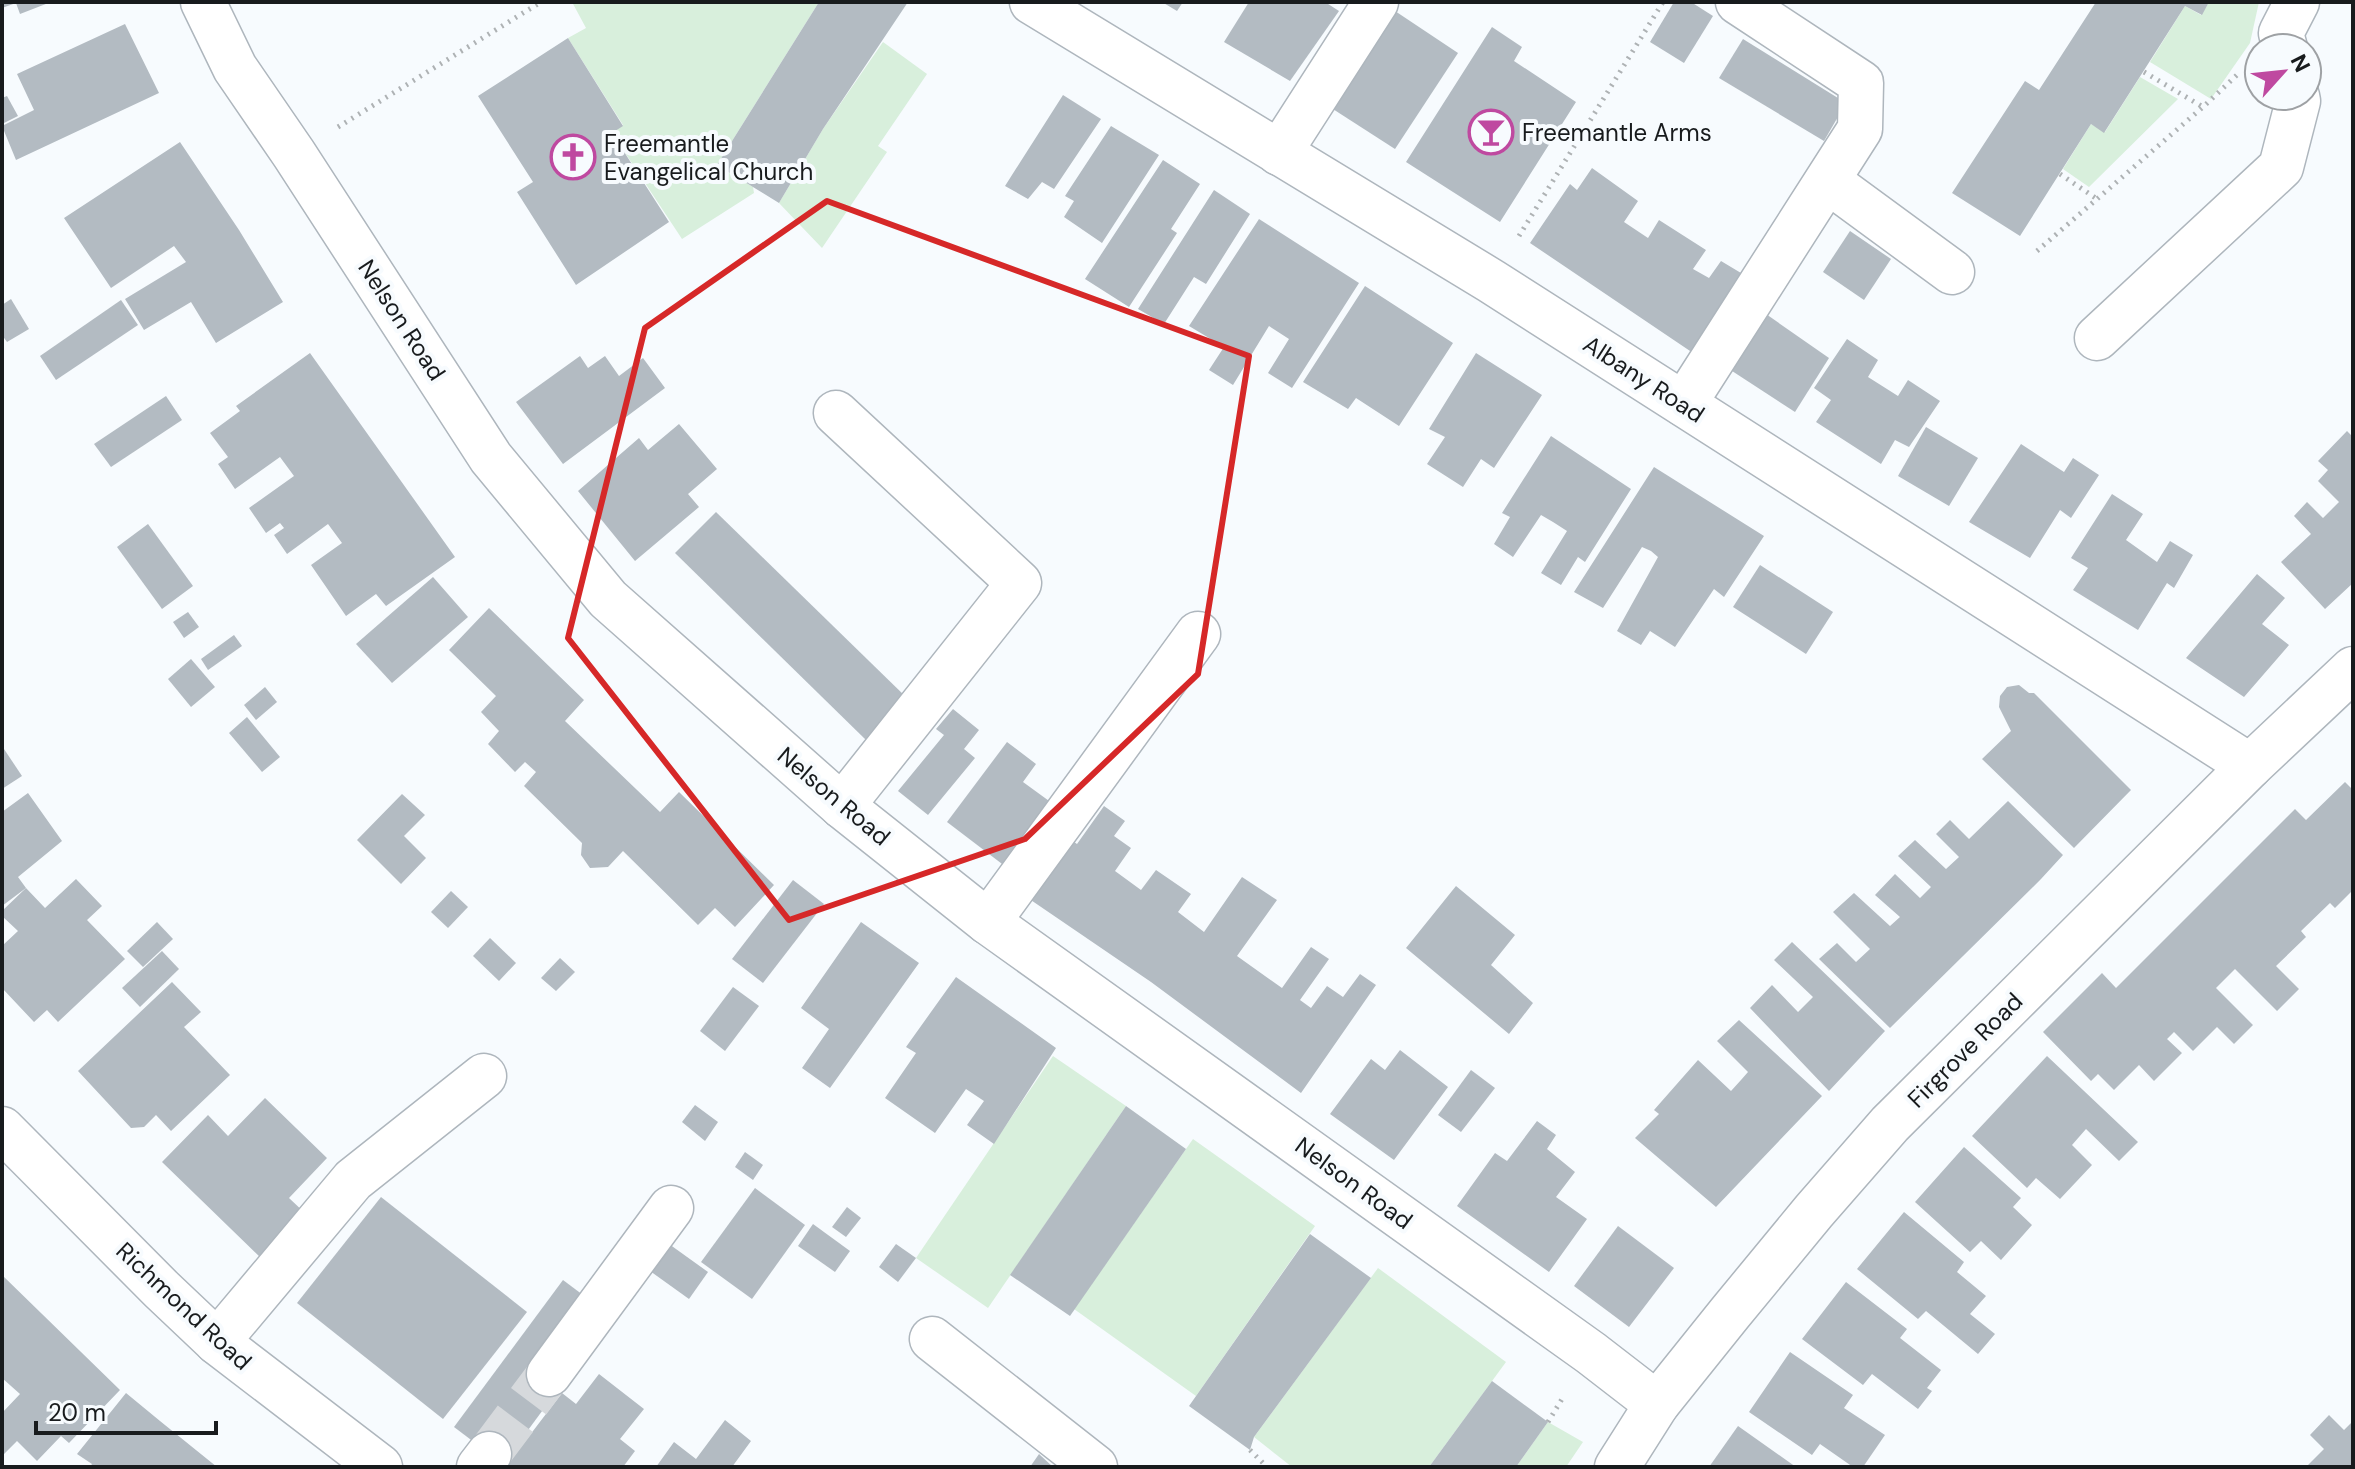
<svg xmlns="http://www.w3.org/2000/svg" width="2355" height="1469" viewBox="0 0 2355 1469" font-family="'DM Sans',sans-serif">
<rect width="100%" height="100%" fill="#f7fbfe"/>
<g fill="#d8efdc">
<polygon points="572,2 819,2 717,165 753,187 754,193 682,239 612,133 623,125 568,38 586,28"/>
<polygon points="2209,2 2259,2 2250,43 2211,99 2150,62 2185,6 2201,15"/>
<polygon points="883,42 927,74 878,146 887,152 822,248 779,203 823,129"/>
<polygon points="2140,77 2178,99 2089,187 2063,169 2091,124 2105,132"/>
<polygon points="1053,1056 1126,1106 988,1308 916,1258"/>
<polygon points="1193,1139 1315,1226 1196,1396 1074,1309"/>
<polygon points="1378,1268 1506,1362 1429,1467 1292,1467 1254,1437"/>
<polygon points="1548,1422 1583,1442 1566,1467 1516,1467"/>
</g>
<g fill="#b3bbc2">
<polygon points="2,2 51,2 20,14 16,3 2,8"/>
<polygon points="819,2 908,2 823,129 779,203 717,165"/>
<polygon points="1162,2 1183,2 1177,11"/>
<polygon points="1249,2 1325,2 1339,11 1290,81 1224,42"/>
<polygon points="1674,2 1691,2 1713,16 1684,63 1650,42"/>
<polygon points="2096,2 2209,2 2202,15 2185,6 2104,133 2091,124 2020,236 1952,193 2025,81 2039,90"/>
<polygon points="1386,5 1458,53 1395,149 1322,102"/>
<polygon points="125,24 159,93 16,160 2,126 34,110 17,74"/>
<polygon points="1492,27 1522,47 1514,61 1576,102 1500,222 1406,162"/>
<polygon points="568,38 623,126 612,133 669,222 576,285 517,192 533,182 478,96"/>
<polygon points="1743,39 1846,103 1824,141 1719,78"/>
<polygon points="1063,95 1101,119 1054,189 1042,182 1028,199 1005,186"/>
<polygon points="7,96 18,116 2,124 2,98"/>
<polygon points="1111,126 1159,155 1102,243 1064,217 1074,201 1065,196"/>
<polygon points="180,142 239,230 283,302 216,343 191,302 144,330 125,299 186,262 174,246 111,288 64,218"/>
<polygon points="1163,160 1200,184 1171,229 1177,233 1129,307 1085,279"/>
<polygon points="1592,168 1638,201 1624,222 1648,238 1659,220 1706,250 1693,269 1709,278 1721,261 1746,276 1696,355 1530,243 1570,184 1577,190"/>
<polygon points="1214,190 1250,214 1206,284 1194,277 1164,324 1138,309"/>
<polygon points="1259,219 1359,283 1292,388 1268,373 1289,339 1269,326 1233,385 1209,370 1224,347 1189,326"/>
<polygon points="1850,231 1891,259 1864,300 1823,272"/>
<polygon points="1365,286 1453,343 1399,426 1356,398 1348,409 1303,382"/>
<polygon points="11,299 29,329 7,342 2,335 2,305"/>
<polygon points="121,300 138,325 56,380 40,356"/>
<polygon points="1766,314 1829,358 1795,412 1729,369"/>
<polygon points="1847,339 1878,360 1868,377 1898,396 1908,380 1940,401 1909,447 1895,440 1881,464 1816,422 1831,400 1814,388"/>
<polygon points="310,353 455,557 386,606 376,594 346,616 311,565 342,543 328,524 287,554 274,535 284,528 280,523 266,533 249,508 294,476 280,457 235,489 218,464 228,457 210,433 240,411 236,406"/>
<polygon points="1476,353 1542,395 1494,468 1481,459 1463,487 1427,464 1445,437 1429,429"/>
<polygon points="580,356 588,368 605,356 619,376 643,358 665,388 563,464 516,402"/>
<polygon points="166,396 182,420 111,467 94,444"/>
<polygon points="679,424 717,469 688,494 699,507 635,561 578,491 639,438 648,450"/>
<polygon points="1926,427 1978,458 1949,506 1898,476"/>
<polygon points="2347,431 2353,437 2353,583 2325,609 2281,562 2311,534 2294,516 2307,502 2323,518 2339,502 2318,481 2328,470 2318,461"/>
<polygon points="1551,436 1631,489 1585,562 1578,557 1561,585 1541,573 1567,531 1553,522 1541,515 1513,557 1494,544 1510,517 1502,513"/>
<polygon points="2021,444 2064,472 2073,458 2099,475 2071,518 2060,510 2030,558 1969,522"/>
<polygon points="1654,467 1764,536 1724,597 1714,589 1675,647 1650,631 1641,645 1617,631 1658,557 1651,551 1642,547 1603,608 1574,592"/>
<polygon points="2112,494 2143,514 2126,540 2157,562 2170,541 2193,555 2174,588 2167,583 2138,630 2073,590 2088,568 2071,558"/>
<polygon points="716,512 907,698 866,740 675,553"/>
<polygon points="148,524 193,586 162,609 117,547"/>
<polygon points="1760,565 1833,612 1806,654 1733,607"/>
<polygon points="2257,574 2285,598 2262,624 2289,645 2244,697 2186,658"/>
<polygon points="433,577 468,617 392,683 356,644"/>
<polygon points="489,608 584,700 565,721 660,812 679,792 774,885 735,927 715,908 698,925 623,851 608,867 590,868 581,855 582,843 524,786 536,772 525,762 515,772 488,744 499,731 481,712 496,696 449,650"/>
<polygon points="188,612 199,627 184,638 173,622"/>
<polygon points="234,635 242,646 208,670 201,659"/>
<polygon points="191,659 215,687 191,707 168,679"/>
<polygon points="2019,685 2029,693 2034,693 2131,790 2074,848 1982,759 2011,731 1999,707 2000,696 2007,687"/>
<polygon points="265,687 277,702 256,720 244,705"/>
<polygon points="953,709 979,730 964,749 975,758 928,815 898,791 944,735 936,729"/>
<polygon points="247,717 280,757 262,772 229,733"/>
<polygon points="1007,742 1036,764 1023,782 1056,806 1010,870 947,822"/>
<polygon points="2,746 22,776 2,789"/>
<polygon points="2345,782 2353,790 2353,890 2335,908 2330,903 2301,931 2306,937 2276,966 2299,989 2277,1011 2235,969 2216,988 2253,1025 2234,1044 2217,1027 2193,1051 2174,1032 2167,1039 2182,1053 2154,1081 2139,1065 2114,1090 2098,1074 2091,1081 2043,1032 2102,973 2116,988 2295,809 2306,820"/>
<polygon points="28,793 62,841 18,877 26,888 2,906 2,812"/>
<polygon points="402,794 425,815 404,836 426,858 401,884 357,840"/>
<polygon points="2008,801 2063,855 2041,879 1890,1028 1819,959 1837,943 1856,962 1870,949 1833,912 1854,893 1890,926 1900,917 1875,895 1895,874 1920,898 1931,887 1898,856 1915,840 1946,869 1959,857 1936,834 1950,820 1969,839"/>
<polygon points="1104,806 1125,821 1114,836 1131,848 1115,871 1141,890 1156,870 1191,894 1178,912 1204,932 1242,877 1277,900 1237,956 1282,988 1311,947 1329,959 1300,1000 1311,1008 1327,986 1343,997 1360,974 1376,985 1301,1093 1151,982 1022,894 1064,835 1077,844"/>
<polygon points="76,879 102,906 87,920 125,959 58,1022 47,1010 34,1022 2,988 2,946 18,931 2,916 2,911 26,888 45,908"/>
<polygon points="793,880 824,904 763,983 732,959"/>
<polygon points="1456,886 1515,935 1491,965 1533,1003 1509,1034 1406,948"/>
<polygon points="451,891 468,907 448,928 431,912"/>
<polygon points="157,922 173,939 143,967 127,951"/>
<polygon points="861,922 919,963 830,1088 802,1068 829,1029 801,1008"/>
<polygon points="490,938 516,963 499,981 473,956"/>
<polygon points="1792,942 1885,1031 1829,1091 1750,1008 1772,985 1798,1012 1813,997 1774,960"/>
<polygon points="162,951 179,969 140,1007 122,988"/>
<polygon points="560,958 575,972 556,991 541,978"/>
<polygon points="956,977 1056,1048 994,1144 967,1125 984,1101 966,1089 935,1133 885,1098 916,1053 906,1047"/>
<polygon points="172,982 201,1012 184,1027 230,1075 171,1131 156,1115 144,1127 131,1128 78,1071"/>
<polygon points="733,987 759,1006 725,1051 700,1031"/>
<polygon points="1739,1020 1822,1096 1716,1207 1635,1138 1659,1114 1654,1110 1698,1060 1731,1091 1741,1080 1748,1072 1717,1041"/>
<polygon points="1400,1050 1448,1087 1394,1160 1330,1114 1371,1059 1385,1070"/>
<polygon points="2047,1056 2138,1142 2119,1161 2086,1129 2072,1145 2092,1165 2060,1199 2036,1178 2027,1188 1972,1136"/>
<polygon points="1471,1070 1495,1088 1461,1132 1438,1115"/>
<polygon points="265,1098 327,1158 289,1198 307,1215 263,1260 162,1162 208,1115 228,1136"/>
<polygon points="695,1105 718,1122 705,1141 682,1122"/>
<polygon points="1126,1106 1186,1149 1070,1316 1010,1275"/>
<polygon points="1537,1121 1556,1135 1547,1149 1575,1172 1556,1197 1587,1219 1549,1272 1457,1206 1495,1153 1507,1161"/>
<polygon points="1964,1147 2021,1198 2013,1207 2032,1225 2001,1260 1981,1241 1970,1252 1915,1202"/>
<polygon points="745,1152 763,1165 753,1180 735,1167"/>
<polygon points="755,1188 805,1225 752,1299 701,1262"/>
<polygon points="381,1197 527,1312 443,1419 297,1303"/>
<polygon points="847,1207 861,1218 846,1237 832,1227"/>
<polygon points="1904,1212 1964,1262 1957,1272 1986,1296 1970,1314 1995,1334 1978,1354 1926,1311 1918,1319 1857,1269"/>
<polygon points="813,1224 850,1251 835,1272 798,1246"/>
<polygon points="1618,1226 1674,1268 1629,1327 1574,1286"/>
<polygon points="1310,1234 1371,1278 1254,1437 1250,1450 1189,1406"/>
<polygon points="669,1244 708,1272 689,1299 650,1271"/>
<polygon points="896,1244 916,1258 898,1282 879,1267"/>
<polygon points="2,1275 120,1390 69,1443 61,1436 37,1461 17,1441 2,1456 2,1413 20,1394 2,1378"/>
<polygon points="563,1280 591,1301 562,1384 503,1464 454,1427"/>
<polygon points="1846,1282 1907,1329 1900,1338 1941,1370 1927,1388 1932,1391 1918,1409 1872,1374 1863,1385 1802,1339"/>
<polygon points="1790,1352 1853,1395 1844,1408 1885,1435 1863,1467 1853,1467 1820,1444 1812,1455 1749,1412"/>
<polygon points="599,1374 644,1409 620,1439 635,1451 623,1467 507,1465 562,1393 576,1404"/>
<polygon points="1492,1381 1548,1422 1516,1467 1429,1467"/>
<polygon points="126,1393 160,1421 217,1467 90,1467 92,1464 77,1454"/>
<polygon points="2329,1415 2344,1430 2353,1421 2353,1467 2306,1467 2324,1449 2310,1435"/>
<polygon points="725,1420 751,1441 732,1467 656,1467 674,1442 696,1459"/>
<polygon points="1738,1426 1796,1467 1709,1467"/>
<polygon points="1039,1454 1053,1467 1030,1467"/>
</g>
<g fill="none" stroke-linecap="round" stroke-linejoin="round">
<polyline stroke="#d6d9dc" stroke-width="44" stroke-dasharray="44 22" stroke-linecap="butt" points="489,1454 549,1374"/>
<g stroke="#aeb6bd" stroke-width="47">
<g id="minor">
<polyline points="203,2 235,68 294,154 491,458 608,599 842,806 988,922 1591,1353 1657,1404"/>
<polyline points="1032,2 1491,281 2250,766"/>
<polyline points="2285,48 2281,33 2297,2"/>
<polyline points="1279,153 1376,2"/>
<polyline points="1828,181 1952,272"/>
<polyline points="2097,338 2281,167 2298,101 2297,96"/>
<polyline points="1684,404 1860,129 1861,83 1738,2"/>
<polyline points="836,413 1019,583 842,806"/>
<polyline points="988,922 1198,634"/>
<polyline points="2,1129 161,1289 217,1342 380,1467"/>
<polyline points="932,1339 1095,1467"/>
<polyline points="217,1342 353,1180 484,1076"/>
<polyline points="549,1374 671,1208"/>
<polyline points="479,1467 489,1454"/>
<polyline points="1617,1467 1657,1404 1730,1313 1814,1211 1890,1124 2250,766 2353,669"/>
</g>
</g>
<g stroke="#aeb2b4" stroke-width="5" stroke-dasharray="2 6" stroke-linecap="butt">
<polyline points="2144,72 2203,107"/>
<polyline points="338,127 541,2"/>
<polyline points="2060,174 2097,199"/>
<polyline points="1519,236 1663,2"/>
<polyline points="2037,251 2203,107 2238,74"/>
<polyline points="1548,1422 1562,1399"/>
<polyline points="1250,1450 1267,1467"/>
</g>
<use href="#minor" stroke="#fff" stroke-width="44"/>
</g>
<path fill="none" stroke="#d62828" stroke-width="6" stroke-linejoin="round" d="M827,201L1249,356L1198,674L1025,839L789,920L568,638L645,328Z"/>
<defs>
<g id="bar-ring" transform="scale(2.3)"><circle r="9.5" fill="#f7fbfe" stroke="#bf49a0" stroke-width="1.5"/><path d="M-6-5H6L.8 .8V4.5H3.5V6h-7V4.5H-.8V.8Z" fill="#bf49a0"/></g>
<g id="church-ring" transform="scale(2.3)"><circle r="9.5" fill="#f7fbfe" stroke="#bf49a0" stroke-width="1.5"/><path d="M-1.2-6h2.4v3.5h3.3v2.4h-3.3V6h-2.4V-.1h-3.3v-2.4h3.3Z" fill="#bf49a0"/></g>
</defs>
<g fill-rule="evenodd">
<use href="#bar-ring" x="1491" y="132"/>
<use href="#church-ring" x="573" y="157"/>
</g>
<g text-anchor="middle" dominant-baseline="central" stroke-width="8" stroke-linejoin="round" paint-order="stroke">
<g font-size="24" fill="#181b1d" stroke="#f7fbfe" text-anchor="start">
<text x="1522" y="132">Freemantle Arms</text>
<text x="604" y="143">Freemantle<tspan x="604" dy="28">Evangelical Church</tspan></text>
</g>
<g font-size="24" fill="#181b1d" stroke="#f7fbfe">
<text transform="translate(402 320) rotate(57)">Nelson Road</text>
<text transform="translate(1644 379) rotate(33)">Albany Road</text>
<text transform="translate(834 796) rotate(40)">Nelson Road</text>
<text transform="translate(1965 1050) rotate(-45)">Firgrove Road</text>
<text transform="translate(1354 1183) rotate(36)">Nelson Road</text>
<text transform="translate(184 1306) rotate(43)">Richmond Road</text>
</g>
</g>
<rect width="2355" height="1469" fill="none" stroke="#181b1d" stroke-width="8"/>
<g transform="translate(2283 72) rotate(63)"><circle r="38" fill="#f7fbfe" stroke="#9ea1a4" stroke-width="2"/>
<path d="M0-6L14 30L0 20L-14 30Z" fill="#bf49a0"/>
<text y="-12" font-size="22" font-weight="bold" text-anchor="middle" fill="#181b1d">N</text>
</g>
<path d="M36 1421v12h180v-12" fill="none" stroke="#181b1d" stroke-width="4"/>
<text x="48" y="1421" font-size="24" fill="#181b1d" stroke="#f7fbfe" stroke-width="6" paint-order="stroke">20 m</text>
</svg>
